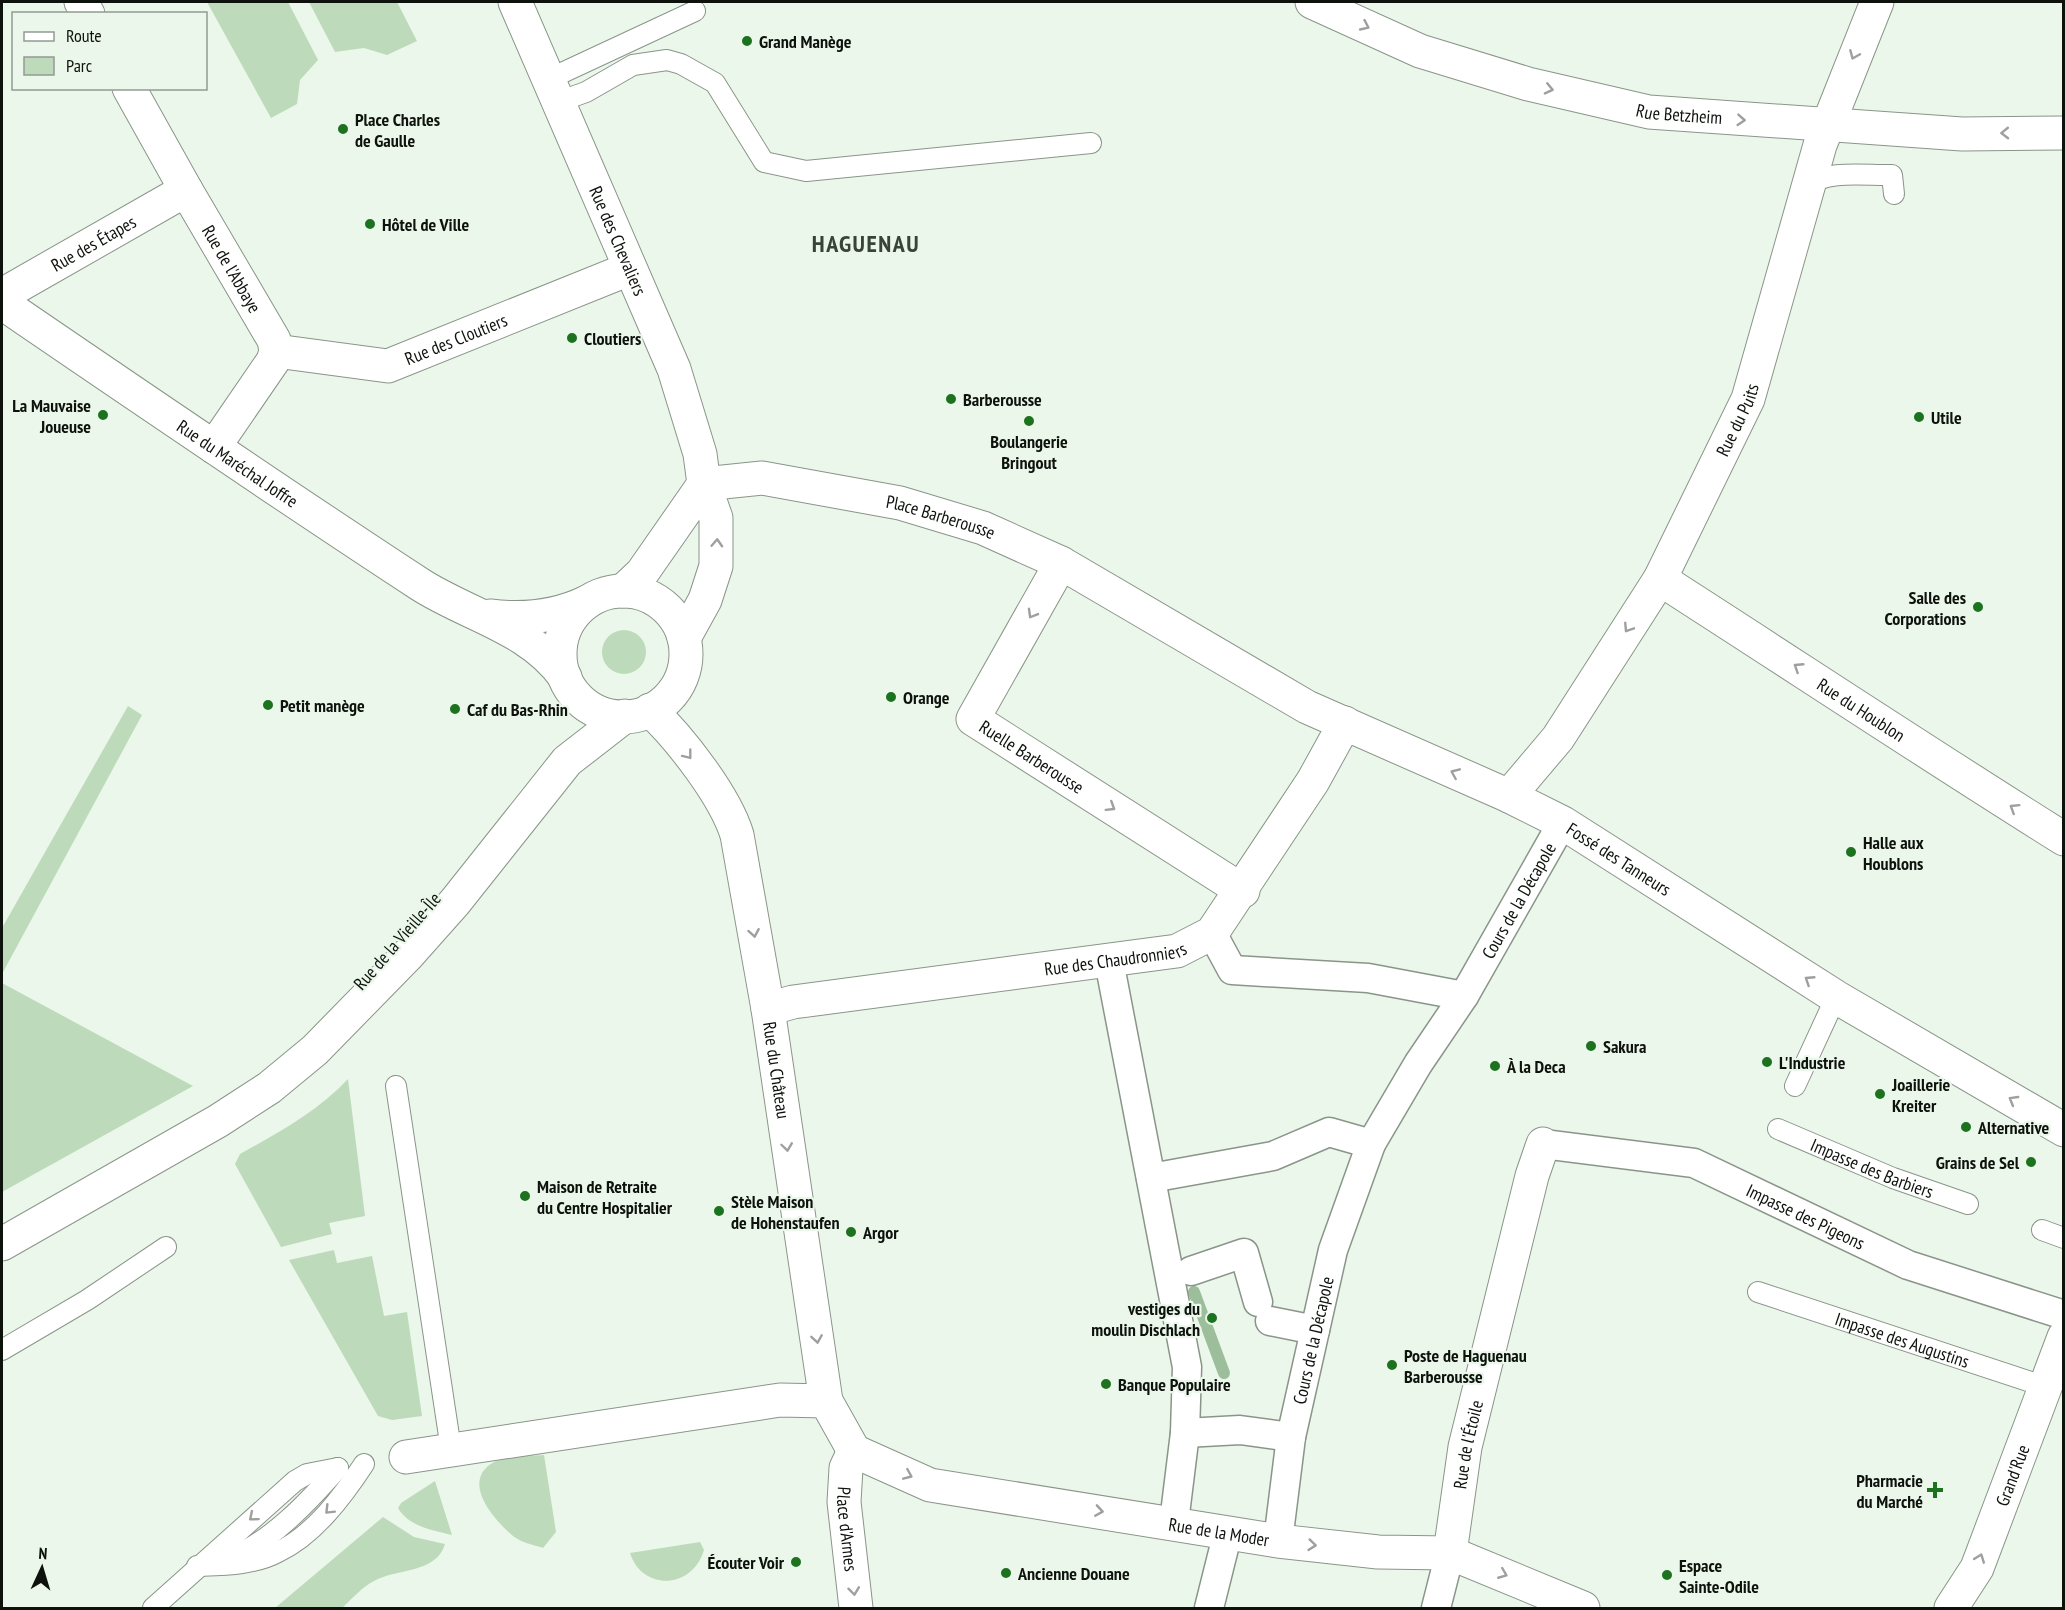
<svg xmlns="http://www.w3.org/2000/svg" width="2065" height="1610" viewBox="0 0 2065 1610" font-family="'PT Sans Narrow',sans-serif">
<rect width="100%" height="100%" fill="#ebf7ea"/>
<g fill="#bddbba">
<polygon points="207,2 288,2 318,60 300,80 297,104 271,118"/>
<polygon points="309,2 397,2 417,41 387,55 364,48 335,52"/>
<circle cx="624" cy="652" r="22"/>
<polygon points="128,706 142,715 2,974 2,928"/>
<polygon points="2,983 193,1086 2,1192"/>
<path d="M348,1079L365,1216L329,1223L332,1234L281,1247L235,1164L240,1154C279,1132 317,1112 348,1079Z"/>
<polygon points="334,1250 337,1263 372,1256 384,1316 407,1312 422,1416 392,1420 378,1416 289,1260"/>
<path d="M544,1455L556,1532L543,1548C534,1545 520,1542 513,1536C493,1519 460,1481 494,1462C507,1455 530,1456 544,1455Z"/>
<path d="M435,1481L452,1535C433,1530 409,1527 398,1508L401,1503Z"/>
<path d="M383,1517L414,1537L445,1544C436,1574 397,1568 374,1581C362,1587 352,1599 342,1608H275Z"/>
<path d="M700,1542L704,1550C692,1590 642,1591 630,1553Z"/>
</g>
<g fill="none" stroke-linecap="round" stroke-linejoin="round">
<polyline stroke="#9cbe9a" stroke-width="12" points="1194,1292 1224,1373"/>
<g stroke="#8a9589" stroke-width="22">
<g id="service">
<polyline points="549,79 695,11"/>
<polyline points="558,102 586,92 633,65 667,60 681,64 715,83 764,162 806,171 1091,143"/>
<path d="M1807,186C1827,169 1868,176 1892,175L1894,194"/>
<polyline points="396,1086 451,1449"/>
<polyline points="1795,1086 1836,997"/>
<path id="s1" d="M1778,1129L1893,1178L1968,1204"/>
<polyline points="2042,1230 2064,1238"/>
<path id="s2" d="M1758,1292L2046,1387"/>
<polyline points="2,1350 87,1300 166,1247"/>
<path d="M230,1558C272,1541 309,1501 338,1468"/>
<path d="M197,1566C224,1565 254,1565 278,1552C314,1535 343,1496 364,1464"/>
<polyline points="153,1608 295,1481 307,1474 338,1468"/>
</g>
</g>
<g stroke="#8a9589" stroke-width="31">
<g id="pedestrian">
<polyline points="1212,933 1232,970 1368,978 1464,996"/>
<polyline points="1109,961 1187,1367 1185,1433 1174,1522"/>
<path id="s3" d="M1543,1144L1694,1163L1908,1265L2064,1315"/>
<polyline points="1151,1178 1273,1156 1329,1132 1371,1144"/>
<polyline points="1191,1271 1244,1253 1258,1302"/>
<polyline points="1270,1321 1315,1330"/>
<polyline points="1185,1433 1240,1430 1291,1437"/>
<path id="s4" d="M1278,1541L1291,1437L1333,1250L1371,1144L1418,1064L1464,996L1556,834"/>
<polyline points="1209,1608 1228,1532"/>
<polyline points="1436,1608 1450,1553"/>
</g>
</g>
<g stroke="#8a9589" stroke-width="35">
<g id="minor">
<polyline points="81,2 88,14"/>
<path id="s5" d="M515,2L674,369L700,454L704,484L716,518V566L705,600L684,638"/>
<path id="s6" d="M1312,2L1420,51L1528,84L1649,112L1962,134L2064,133"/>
<path id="s7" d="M129,88L186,190L274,340L276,351L273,361L214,447"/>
<path id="s8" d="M2,295L186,190"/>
<path id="s9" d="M276,351L388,366L629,269"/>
<path id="s10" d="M1061,563L973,719L1243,891"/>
<path id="s11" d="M1660,579C1794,665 1928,754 2064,839"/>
<path id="s12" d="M623,591L642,573L704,484L762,478L900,503L983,528L1061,563L1307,707L1509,796L1563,823L1836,997L2064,1130"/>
<path id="s13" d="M650,710C680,738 725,796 737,835L768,1009L826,1401L854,1451"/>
<path id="s14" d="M1509,796L1558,738L1660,579L1748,399L1820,145L1877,2"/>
<path id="s15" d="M768,1009L793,1002L1177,951L1212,933L1313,781L1345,723"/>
<path id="s16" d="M854,1451L930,1485L1278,1541L1378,1552L1450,1553L1583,1608"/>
<path id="s17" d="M854,1451L846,1468L844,1502L856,1608"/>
<polyline points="406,1457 780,1400 826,1401"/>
<path id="s18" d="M1450,1553L1465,1447L1532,1176L1543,1144"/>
</g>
</g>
<g stroke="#8a9589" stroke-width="35">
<g id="tertiary">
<path id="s19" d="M2,303C141,398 280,493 421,585C470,616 530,628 565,677"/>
<circle cx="623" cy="654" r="63"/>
<path d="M490,616C524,620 556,617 587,602"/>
<polyline points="2,1244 218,1121 269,1088 315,1050 407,956 455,902 567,761 625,716"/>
<path id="s20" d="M1951,1608L1977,1568L2064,1337"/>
</g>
</g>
<use href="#service" stroke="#fff" stroke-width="20"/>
<use href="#pedestrian" stroke="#fff" stroke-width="28"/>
<use href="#minor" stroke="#fff" stroke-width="33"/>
<use href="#tertiary" stroke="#fff" stroke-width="33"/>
</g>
<defs><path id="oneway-chevron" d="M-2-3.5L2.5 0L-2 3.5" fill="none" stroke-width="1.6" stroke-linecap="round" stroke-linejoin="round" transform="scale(1.5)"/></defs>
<g stroke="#9fa09e">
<use href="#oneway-chevron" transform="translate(1365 26) rotate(25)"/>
<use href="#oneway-chevron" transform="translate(1854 55) rotate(113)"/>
<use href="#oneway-chevron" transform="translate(1549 89) rotate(13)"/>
<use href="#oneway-chevron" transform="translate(1741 120) rotate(4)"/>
<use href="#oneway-chevron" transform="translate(2005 133) rotate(179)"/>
<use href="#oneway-chevron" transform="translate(717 543) rotate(-87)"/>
<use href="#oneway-chevron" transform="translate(1032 614) rotate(120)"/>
<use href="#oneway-chevron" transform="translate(1628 628) rotate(123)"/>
<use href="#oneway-chevron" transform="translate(1798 667) rotate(-147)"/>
<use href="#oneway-chevron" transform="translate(688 755) rotate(52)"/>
<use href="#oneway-chevron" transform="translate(1455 773) rotate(-157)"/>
<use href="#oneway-chevron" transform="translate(1111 807) rotate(32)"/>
<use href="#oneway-chevron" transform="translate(2014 808) rotate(-148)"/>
<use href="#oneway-chevron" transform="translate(754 933) rotate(80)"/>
<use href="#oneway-chevron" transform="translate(1809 980) rotate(-147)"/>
<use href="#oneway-chevron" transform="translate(2013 1100) rotate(-150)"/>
<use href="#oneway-chevron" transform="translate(787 1147) rotate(82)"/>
<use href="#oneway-chevron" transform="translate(817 1339) rotate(81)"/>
<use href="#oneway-chevron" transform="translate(908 1475) rotate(23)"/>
<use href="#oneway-chevron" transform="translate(329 1510) rotate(135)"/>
<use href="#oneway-chevron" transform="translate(1099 1511) rotate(9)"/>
<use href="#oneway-chevron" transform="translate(253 1517) rotate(140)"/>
<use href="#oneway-chevron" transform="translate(1312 1545) rotate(6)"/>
<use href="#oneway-chevron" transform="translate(1980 1558) rotate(-69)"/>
<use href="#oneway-chevron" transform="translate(1503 1574) rotate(22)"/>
<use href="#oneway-chevron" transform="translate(854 1591) rotate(83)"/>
</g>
<g fill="#1c721e" stroke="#ebf7ea" stroke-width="2">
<circle cx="747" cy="41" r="6"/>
<circle cx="343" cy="129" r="6"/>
<circle cx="370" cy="224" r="6"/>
<circle cx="572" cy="338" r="6"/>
<circle cx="951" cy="399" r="6"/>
<circle cx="103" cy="415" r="6"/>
<circle cx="1919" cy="417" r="6"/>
<circle cx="1029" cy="421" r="6"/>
<circle cx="1978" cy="607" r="6"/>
<circle cx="891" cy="697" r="6"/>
<circle cx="268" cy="705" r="6"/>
<circle cx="455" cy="709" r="6"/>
<circle cx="1851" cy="852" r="6"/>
<circle cx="1591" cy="1046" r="6"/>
<circle cx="1767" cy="1062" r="6"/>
<circle cx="1495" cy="1066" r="6"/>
<circle cx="1880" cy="1094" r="6"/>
<circle cx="1966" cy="1127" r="6"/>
<circle cx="2031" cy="1162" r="6"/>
<circle cx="525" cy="1196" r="6"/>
<circle cx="719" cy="1211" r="6"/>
<circle cx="851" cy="1232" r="6"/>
<circle cx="1212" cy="1318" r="6"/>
<circle cx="1392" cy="1365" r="6"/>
<circle cx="1106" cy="1384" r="6"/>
<path d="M1932 1481h6v6h6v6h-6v6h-6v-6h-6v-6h6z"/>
<circle cx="796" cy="1562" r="6"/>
<circle cx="1006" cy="1573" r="6"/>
<circle cx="1667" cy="1575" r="6"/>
</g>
<g text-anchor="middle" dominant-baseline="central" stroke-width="4.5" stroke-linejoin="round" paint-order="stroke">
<g font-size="18" font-weight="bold" fill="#0e120d" stroke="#ebf7ea" text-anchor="start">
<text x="759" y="41">Grand Manège</text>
<text x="355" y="119">Place Charles<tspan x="355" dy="21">de Gaulle</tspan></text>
<text x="382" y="224">Hôtel de Ville</text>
<text x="584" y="338">Cloutiers</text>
<text x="963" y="399">Barberousse</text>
<text x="91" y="405" text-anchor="end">La Mauvaise<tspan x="91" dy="21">Joueuse</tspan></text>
<text x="1931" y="417">Utile</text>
<text x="1029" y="441" text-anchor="middle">Boulangerie<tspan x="1029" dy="21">Bringout</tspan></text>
<text x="1966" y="597" text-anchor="end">Salle des<tspan x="1966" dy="21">Corporations</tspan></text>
<text x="903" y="697">Orange</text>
<text x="280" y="705">Petit manège</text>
<text x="467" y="709">Caf du Bas-Rhin</text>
<text x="1863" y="842">Halle aux<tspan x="1863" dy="21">Houblons</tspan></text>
<text x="1603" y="1046">Sakura</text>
<text x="1779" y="1062">L'Industrie</text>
<text x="1507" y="1066">À la Deca</text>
<text x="1892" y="1084">Joaillerie<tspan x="1892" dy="21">Kreiter</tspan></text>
<text x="1978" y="1127">Alternative</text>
<text x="2019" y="1162" text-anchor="end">Grains de Sel</text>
<text x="537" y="1186">Maison de Retraite<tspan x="537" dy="21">du Centre Hospitalier</tspan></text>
<text x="731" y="1201">Stèle Maison<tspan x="731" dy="21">de Hohenstaufen</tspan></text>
<text x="863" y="1232">Argor</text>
<text x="1200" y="1308" text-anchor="end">vestiges du<tspan x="1200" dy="21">moulin Dischlach</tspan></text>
<text x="1404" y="1355">Poste de Haguenau<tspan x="1404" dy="21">Barberousse</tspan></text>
<text x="1118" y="1384">Banque Populaire</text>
<text x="1923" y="1480" text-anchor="end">Pharmacie<tspan x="1923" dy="21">du Marché</tspan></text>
<text x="784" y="1562" text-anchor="end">Écouter Voir</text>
<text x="1679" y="1565">Espace<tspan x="1679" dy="21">Sainte-Odile</tspan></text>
<text x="1018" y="1573">Ancienne Douane</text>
</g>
<g font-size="18" fill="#0e120d" stroke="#ebf7ea">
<text stroke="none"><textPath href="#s6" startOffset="386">Rue Betzheim</textPath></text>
<text stroke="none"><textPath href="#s5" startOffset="260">Rue des Chevaliers</textPath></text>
<text stroke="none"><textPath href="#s8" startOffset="105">Rue des Étapes</textPath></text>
<text stroke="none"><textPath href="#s7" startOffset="208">Rue de l'Abbaye</textPath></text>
<text stroke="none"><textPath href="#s9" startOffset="186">Rue des Cloutiers</textPath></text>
<text stroke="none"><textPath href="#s14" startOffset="442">Rue du Puits</textPath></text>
<text stroke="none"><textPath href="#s19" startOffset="285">Rue du Maréchal Joffre</textPath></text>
<text stroke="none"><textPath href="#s12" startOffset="376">Place Barberousse</textPath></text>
<text stroke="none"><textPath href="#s11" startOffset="240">Rue du Houblon</textPath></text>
<text stroke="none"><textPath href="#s10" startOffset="249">Ruelle Barberousse</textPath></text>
<text stroke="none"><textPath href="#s12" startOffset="1138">Fossé des Tanneurs</textPath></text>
<text stroke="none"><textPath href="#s4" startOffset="694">Cours de la Décapole</textPath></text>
<text transform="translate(397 941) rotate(-49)">Rue de la Vieille-Île</text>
<text stroke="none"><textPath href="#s15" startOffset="351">Rue des Chaudronniers</textPath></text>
<text stroke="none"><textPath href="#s13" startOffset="392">Rue du Château</textPath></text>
<text stroke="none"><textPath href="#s1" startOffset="102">Impasse des Barbiers</textPath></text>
<text stroke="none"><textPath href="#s3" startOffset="276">Impasse des Pigeons</textPath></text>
<text stroke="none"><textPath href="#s2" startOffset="152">Impasse des Augustins</textPath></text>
<text stroke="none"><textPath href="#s4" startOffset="204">Cours de la Décapole</textPath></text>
<text stroke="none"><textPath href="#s18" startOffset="110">Rue de l'Étoile</textPath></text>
<text stroke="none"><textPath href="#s20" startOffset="147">Grand'Rue</textPath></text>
<text stroke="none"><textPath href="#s17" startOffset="80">Place d'Armes</textPath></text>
<text stroke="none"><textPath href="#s16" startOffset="376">Rue de la Moder</textPath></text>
</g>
<g font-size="24" font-weight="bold" letter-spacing="1.5" fill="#394338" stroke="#ebf7ea">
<text x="866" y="243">HAGUENAU</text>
</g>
</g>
<rect width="2065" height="1610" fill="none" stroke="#0e120d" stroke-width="6"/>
<rect x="12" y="12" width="195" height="78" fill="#ebf7ea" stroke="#939b92" stroke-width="1.5"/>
<rect x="24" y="32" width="30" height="9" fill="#ffffff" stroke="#939b92" stroke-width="1.5"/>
<text x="66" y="42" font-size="18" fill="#0e120d">Route</text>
<rect x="24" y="57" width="30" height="18" fill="#bddbba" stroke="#939b92" stroke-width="1.5"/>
<text x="66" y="72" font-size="18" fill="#0e120d">Parc</text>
<g transform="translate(42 1568) rotate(4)" stroke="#ebf7ea" stroke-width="4.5" paint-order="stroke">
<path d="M0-4.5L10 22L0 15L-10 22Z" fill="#0e120d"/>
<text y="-9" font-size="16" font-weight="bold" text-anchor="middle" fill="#0e120d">N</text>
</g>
</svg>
